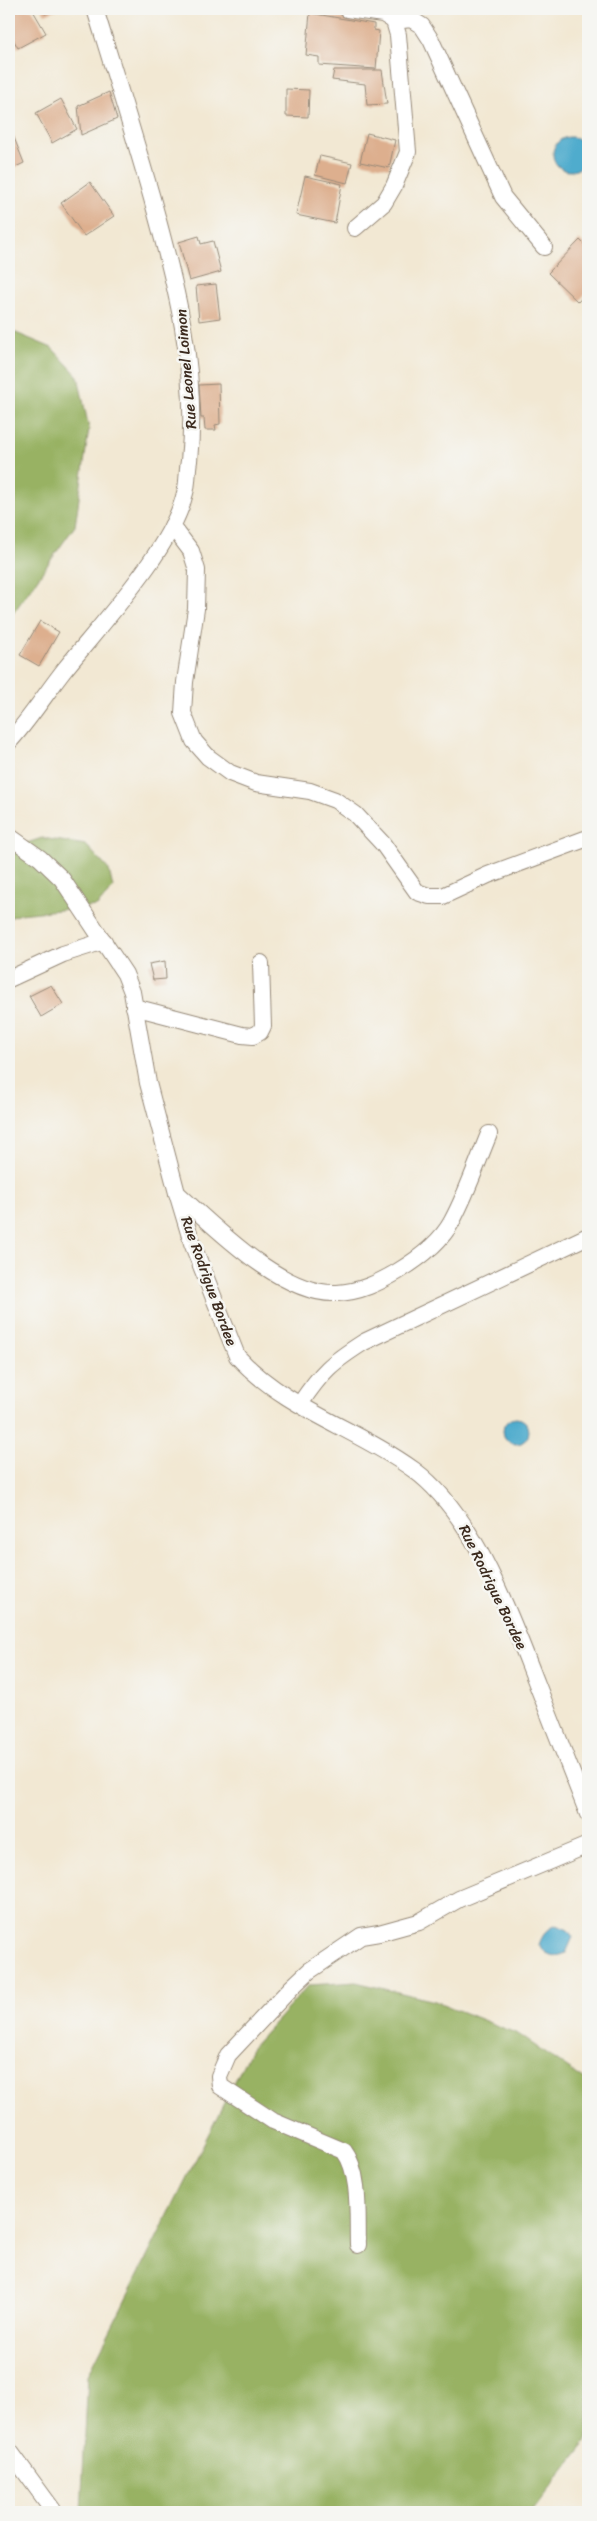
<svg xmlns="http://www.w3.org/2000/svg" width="597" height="2521" viewBox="0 0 597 2521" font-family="Sriracha,sans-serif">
<rect width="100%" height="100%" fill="#f6f6f2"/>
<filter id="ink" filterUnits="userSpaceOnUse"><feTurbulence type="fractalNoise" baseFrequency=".02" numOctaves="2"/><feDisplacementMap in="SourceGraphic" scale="10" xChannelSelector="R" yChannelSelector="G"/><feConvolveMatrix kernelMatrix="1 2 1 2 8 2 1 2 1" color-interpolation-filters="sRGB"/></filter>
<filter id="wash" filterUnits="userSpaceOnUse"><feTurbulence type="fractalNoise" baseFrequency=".0096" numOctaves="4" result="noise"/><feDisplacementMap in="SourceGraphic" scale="20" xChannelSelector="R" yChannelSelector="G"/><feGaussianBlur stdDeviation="1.12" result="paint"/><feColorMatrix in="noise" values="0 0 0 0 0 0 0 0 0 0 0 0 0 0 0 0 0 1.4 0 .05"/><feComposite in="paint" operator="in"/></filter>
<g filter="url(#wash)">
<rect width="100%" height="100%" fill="#f2e8d3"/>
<g fill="#98b263" stroke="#6a6e40">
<polygon points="9,330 52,348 78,376 89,429 75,526 9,619"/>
<polygon points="42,838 86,845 109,870 113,888 97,906 20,914 9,918 9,849"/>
<polygon points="356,1982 435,2001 518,2034 588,2082 588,2439 531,2512 81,2512 88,2375 251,2049 309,1985"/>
</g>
<g fill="#4faccd" stroke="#456b76">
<circle cx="570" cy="154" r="17"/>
<circle cx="516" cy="1431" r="13"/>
<path d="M557,1925L568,1930L573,1937L566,1953C555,1958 546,1956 539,1945C542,1935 547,1929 557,1925Z"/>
</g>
<g id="blocks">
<g fill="#ddaf8e">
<polygon points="9,9 32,9 46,33 18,48 9,32"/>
<polygon points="42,9 58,9 45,14"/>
<polygon points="310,13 374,24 374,30 379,31 376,69 319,65 319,57 306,55"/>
<polygon points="334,70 382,70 387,104 367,105 365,84 332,80"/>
<polygon points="286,89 309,90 308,117 286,116"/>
<polygon points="109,92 117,119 81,135 78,106"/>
<polygon points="61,99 77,129 52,143 36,113"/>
<polygon points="9,125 24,163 9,170"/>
<polygon points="367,133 395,140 389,168 360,162"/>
<polygon points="320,156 352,163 347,183 315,175"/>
<polygon points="305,176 342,184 335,223 296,215"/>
<polygon points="90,182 114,216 84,236 61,203"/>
<polygon points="199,236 201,244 213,241 221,272 189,281 179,242"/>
<polygon points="580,240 588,248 588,291 578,302 548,273"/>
<polygon points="216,284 220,318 199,321 196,286"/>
<polygon points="219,384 220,424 215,425 216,430 205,430 204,418 201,418 199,385"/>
<polygon points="40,621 59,632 39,666 20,655"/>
<polygon points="165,961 166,979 153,980 149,964"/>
<polygon points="51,985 63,1004 41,1017 29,996"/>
</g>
</g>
</g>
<g filter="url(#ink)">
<use href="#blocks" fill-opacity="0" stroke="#968978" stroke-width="1"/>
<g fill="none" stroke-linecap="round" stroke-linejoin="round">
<g stroke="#968978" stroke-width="18">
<g id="minor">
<polyline points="347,9 383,14 394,21 398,35 408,152 394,186 384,203 355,228"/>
<polyline points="394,21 411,19 422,26 431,40 503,197 544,247"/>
<polyline points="172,526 191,551 197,570 196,609 185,682 183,713 194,741 208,757 230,773 256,783 310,791 335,800 355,814 383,844 417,892 429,896 443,896 488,875 585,839"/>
<path d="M9,742C30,719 46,693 65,669C102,623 172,549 185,493C188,483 187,471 189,461C199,370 175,281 151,195C133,132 114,71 95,9"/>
<path d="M9,836L40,858L62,879L125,974L132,992L148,1083L177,1193L192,1243L237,1356C285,1409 358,1429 414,1470C475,1515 510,1615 537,1684C554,1727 571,1770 588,1814"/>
<polyline points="9,979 63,954 104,941"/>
<polyline points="134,1007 242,1035 253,1036 260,1032 263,1026 261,963"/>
<path d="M177,1193C215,1227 282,1296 337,1293C360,1292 378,1283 397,1272C417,1260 441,1242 452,1221C467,1193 477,1163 489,1134"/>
<path d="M300,1404C322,1371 331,1363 364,1342L588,1236"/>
<path d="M358,2245C357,2218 361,2173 344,2151L273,2121L220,2086L219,2076L228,2055L292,1987L309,1971L361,1936L379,1933L419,1922L459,1899L588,1845"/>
<polyline points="9,2450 53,2510"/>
</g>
</g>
<use href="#minor" stroke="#fff" stroke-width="16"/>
</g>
</g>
<g text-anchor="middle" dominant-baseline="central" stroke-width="5" stroke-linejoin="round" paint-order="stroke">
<g font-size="15" fill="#3b2a1e" stroke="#f6f6f2">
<text transform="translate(186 369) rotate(-95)">Rue Leonel Loimon</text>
<text transform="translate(209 1281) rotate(70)">Rue Rodrigue Bordee</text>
<text transform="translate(493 1587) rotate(64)">Rue Rodrigue Bordee</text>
</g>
</g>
<rect width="597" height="2521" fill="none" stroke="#f6f6f2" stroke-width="30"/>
</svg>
